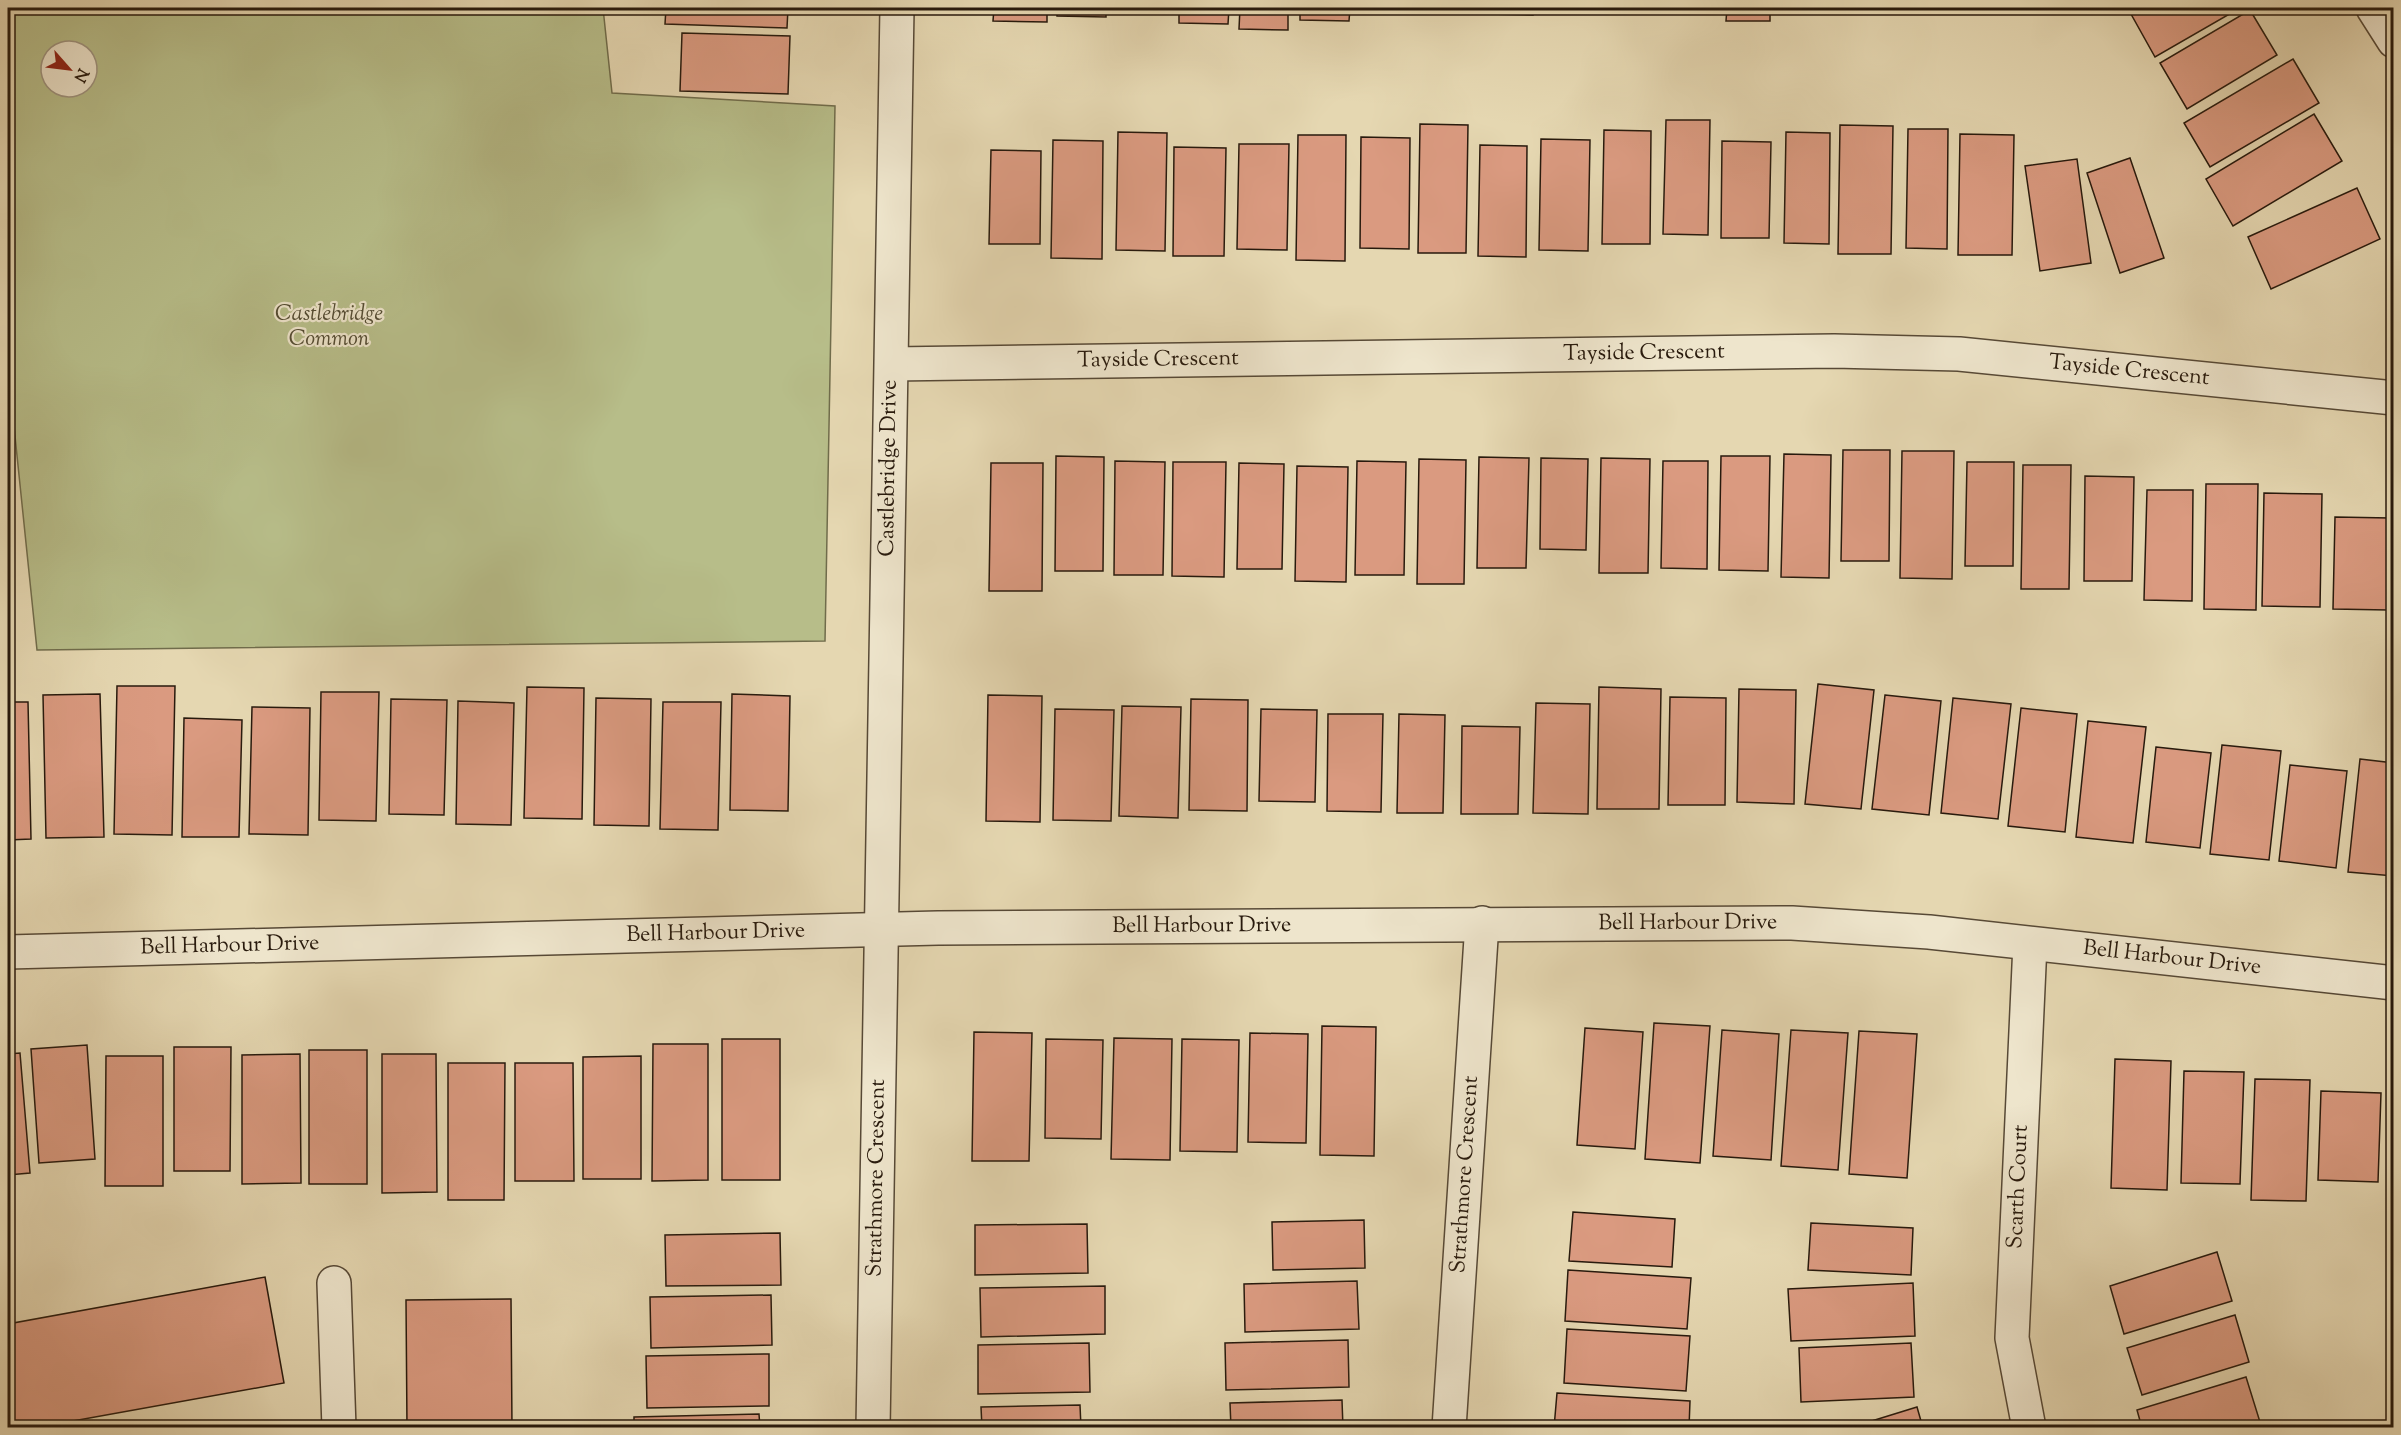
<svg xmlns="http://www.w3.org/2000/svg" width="2401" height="1435" viewBox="0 0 2401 1435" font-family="'Sorts Mill Goudy',serif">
<rect width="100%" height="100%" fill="#e5d7b1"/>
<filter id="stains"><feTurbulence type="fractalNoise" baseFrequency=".00333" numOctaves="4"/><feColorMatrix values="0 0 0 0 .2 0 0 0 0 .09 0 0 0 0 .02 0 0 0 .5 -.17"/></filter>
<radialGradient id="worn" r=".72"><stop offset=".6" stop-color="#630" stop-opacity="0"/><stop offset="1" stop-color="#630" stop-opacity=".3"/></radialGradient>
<path fill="#b7bd89" stroke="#706c4b" stroke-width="1.5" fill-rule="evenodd" d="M8,8H603L612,93L835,106L825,641L37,650L8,368ZM51,51H87V87H51Z"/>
<g fill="#da9a80" stroke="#281a0d" stroke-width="1.5">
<polygon points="666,8 788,8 787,28 665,24"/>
<polygon points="994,8 1047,8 1047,22 993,21"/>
<polygon points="1057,8 1106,8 1106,17 1057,16"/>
<polygon points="1179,8 1229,8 1228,24 1179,23"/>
<polygon points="1240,8 1288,8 1288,30 1239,29"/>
<polygon points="1300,8 1350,8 1349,21 1300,20"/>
<rect x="1361" y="8" width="48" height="2"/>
<polygon points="1484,8 1533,8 1533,15 1484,14"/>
<polygon points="1604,8 1654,8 1654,12 1604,11"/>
<polygon points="1727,8 1770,8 1770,21 1726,21"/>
<polygon points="2142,8 2240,8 2155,57 2131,14"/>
<polygon points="2250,10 2277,55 2187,109 2160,63"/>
<polygon points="682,33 790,36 788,94 680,91"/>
<polygon points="2293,59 2319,103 2210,167 2184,123"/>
<polygon points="2314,114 2342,161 2233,226 2206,179"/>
<polygon points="1666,120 1710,120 1708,235 1663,234"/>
<polygon points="1420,124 1468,125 1466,253 1418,253"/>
<polygon points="1840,125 1893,126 1891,254 1838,254"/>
<polygon points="1908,129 1948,129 1947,249 1906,248"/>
<polygon points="1604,130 1651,131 1650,244 1602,244"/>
<polygon points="1118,132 1167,133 1165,251 1116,250"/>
<polygon points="1786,132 1830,133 1829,244 1784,243"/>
<polygon points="1960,134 2014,135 2012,255 1958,255"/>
<polygon points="1298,135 1346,135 1345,261 1296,260"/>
<polygon points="1361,137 1410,138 1409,249 1360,248"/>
<polygon points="1541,139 1590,140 1588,251 1539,250"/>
<polygon points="1053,140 1103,141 1102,259 1051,258"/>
<polygon points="1722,141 1771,142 1769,238 1721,238"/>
<polygon points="1239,144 1289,144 1287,250 1237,249"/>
<polygon points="1480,145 1527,146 1526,257 1478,256"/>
<polygon points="1174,147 1226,148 1224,256 1173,256"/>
<polygon points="991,150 1041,151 1040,244 989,244"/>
<polygon points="2130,158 2164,258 2120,273 2087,173"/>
<polygon points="2077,159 2091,263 2040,271 2025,166"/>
<polygon points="2357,188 2380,239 2271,289 2248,237"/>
<polygon points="1843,450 1890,450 1889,561 1841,561"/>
<polygon points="1902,451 1954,451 1952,579 1900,578"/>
<polygon points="1784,454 1831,455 1829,578 1781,577"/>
<polygon points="1056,456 1104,457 1103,571 1055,571"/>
<polygon points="1721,456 1770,456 1768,571 1719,570"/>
<polygon points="1479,457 1529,458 1526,568 1477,568"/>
<polygon points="1541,458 1588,459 1586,550 1540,549"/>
<polygon points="1601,458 1650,459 1648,573 1599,573"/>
<polygon points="1419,459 1466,460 1464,584 1417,584"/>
<polygon points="1115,461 1165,462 1163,575 1114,575"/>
<polygon points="1357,461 1406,462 1404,575 1355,575"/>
<polygon points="1663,461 1708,461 1707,569 1661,568"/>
<polygon points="1173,462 1226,462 1224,577 1172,576"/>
<polygon points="1967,462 2014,462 2013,566 1965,566"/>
<polygon points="991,463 1043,463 1042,591 989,591"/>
<polygon points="1239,463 1284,464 1282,569 1237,569"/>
<polygon points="2023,465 2071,465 2069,589 2021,589"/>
<polygon points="1297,466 1348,467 1346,582 1295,581"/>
<polygon points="2085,476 2134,477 2132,581 2084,581"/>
<polygon points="2206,484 2258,484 2256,610 2204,609"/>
<polygon points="2147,490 2193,490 2192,601 2144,600"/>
<polygon points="2264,493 2322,494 2320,607 2262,606"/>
<polygon points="2335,517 2390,518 2388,610 2333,609"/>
<polygon points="1818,684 1874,690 1861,809 1805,804"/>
<polygon points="117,686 175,686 172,835 114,834"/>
<polygon points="527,687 584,688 582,819 524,818"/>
<polygon points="1599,687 1661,689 1659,809 1597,809"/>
<polygon points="1739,689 1796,690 1794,804 1737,802"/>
<polygon points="321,692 379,692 376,821 319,820"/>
<polygon points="100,694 104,837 46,838 43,695"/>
<polygon points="732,694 790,696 788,811 730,810"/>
<polygon points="988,695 1042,696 1040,822 986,821"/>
<polygon points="1885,695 1941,701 1929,815 1872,809"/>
<polygon points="1670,697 1726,698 1725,805 1668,805"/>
<polygon points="596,698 651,699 649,826 594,825"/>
<polygon points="1953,698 2011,704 1998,819 1941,813"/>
<polygon points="391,699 447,700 444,815 389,814"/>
<polygon points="1191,699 1248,700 1247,811 1189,810"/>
<polygon points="458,701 514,703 511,825 456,824"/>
<polygon points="8,702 28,702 31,839 8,840"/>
<polygon points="663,702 721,702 718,830 660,829"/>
<polygon points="1536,703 1590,704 1588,814 1533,813"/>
<polygon points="1122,706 1181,707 1178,818 1119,816"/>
<polygon points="252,707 310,708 308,835 249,834"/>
<polygon points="2021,708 2077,714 2065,832 2008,826"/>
<polygon points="1055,709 1114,710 1111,821 1053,820"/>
<polygon points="1261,709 1317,710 1315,802 1259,801"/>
<polygon points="1328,714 1383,714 1381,812 1327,811"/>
<polygon points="1399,714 1445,715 1443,813 1397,813"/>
<polygon points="184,718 242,720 239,837 182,837"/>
<polygon points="2088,721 2146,727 2133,843 2076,837"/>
<polygon points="1462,726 1520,727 1518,814 1461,814"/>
<polygon points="2222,745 2281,751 2269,860 2210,854"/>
<polygon points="2156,747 2211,753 2200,848 2146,842"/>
<polygon points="2360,759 2394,763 2394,876 2348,872"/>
<polygon points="2290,765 2347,771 2336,868 2279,861"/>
<polygon points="1654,1023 1710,1026 1700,1163 1645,1159"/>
<polygon points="1322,1026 1376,1027 1374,1156 1320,1155"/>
<polygon points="1585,1028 1643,1032 1635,1149 1577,1145"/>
<polygon points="1722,1030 1779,1034 1771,1160 1713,1156"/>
<polygon points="1791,1030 1848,1033 1838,1170 1781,1166"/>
<polygon points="1859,1031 1917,1034 1907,1178 1849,1174"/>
<polygon points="974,1032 1032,1033 1029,1161 972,1161"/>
<polygon points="1250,1033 1308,1034 1306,1143 1248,1142"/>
<polygon points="1114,1038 1172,1039 1170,1160 1111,1159"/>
<rect x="722" y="1039" width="58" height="141"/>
<polygon points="1046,1039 1103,1040 1101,1139 1045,1138"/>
<polygon points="1182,1039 1239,1040 1237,1152 1180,1151"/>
<polygon points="653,1044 708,1044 708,1180 652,1181"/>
<polygon points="87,1045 95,1159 39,1163 31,1049"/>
<polygon points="174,1047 231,1047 230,1171 174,1171"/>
<rect x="309" y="1050" width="58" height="134"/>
<polygon points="20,1053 30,1173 8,1175 8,1054"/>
<polygon points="300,1054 301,1183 242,1184 242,1055"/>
<polygon points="382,1054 436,1054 437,1192 382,1193"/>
<polygon points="106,1056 163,1056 163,1186 105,1186"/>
<polygon points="641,1056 641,1179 583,1179 583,1057"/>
<polygon points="2115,1059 2171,1061 2167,1190 2111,1188"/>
<polygon points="448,1063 505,1063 504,1200 448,1200"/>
<polygon points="515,1063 573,1063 574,1181 515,1181"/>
<polygon points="2184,1071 2244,1072 2240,1184 2181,1183"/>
<polygon points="2255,1079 2310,1080 2306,1201 2251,1200"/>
<polygon points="2321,1091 2381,1093 2378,1182 2318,1180"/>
<polygon points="2391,1093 2394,1093 2394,1215 2388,1215"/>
<polygon points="1573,1212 1675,1219 1672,1267 1569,1261"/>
<polygon points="1364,1220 1365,1268 1273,1270 1272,1222"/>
<polygon points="1811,1223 1913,1228 1911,1275 1808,1270"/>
<polygon points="1087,1224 1088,1273 975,1275 975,1225"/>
<polygon points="780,1233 781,1285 666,1286 665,1235"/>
<polygon points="2217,1252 2232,1301 2124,1334 2110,1286"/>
<polygon points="1568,1270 1691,1278 1687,1329 1565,1321"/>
<polygon points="265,1277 284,1383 34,1428 8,1428 8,1324"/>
<polygon points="1357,1281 1359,1329 1245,1332 1244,1284"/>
<polygon points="1913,1283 1915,1336 1791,1341 1788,1289"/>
<polygon points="1105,1286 1105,1334 981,1337 980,1288"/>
<polygon points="771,1295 772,1345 651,1348 650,1297"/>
<polygon points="511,1299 512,1428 407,1428 406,1300"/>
<polygon points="2235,1315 2249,1362 2142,1395 2127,1348"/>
<polygon points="1567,1329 1690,1336 1686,1391 1564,1383"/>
<polygon points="1348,1340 1349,1387 1226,1390 1225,1343"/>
<polygon points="1089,1343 1090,1392 978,1394 978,1345"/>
<polygon points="1911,1343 1914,1397 1801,1402 1799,1348"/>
<polygon points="769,1354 769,1406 647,1408 646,1356"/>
<polygon points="2246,1377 2260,1422 2243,1428 2142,1428 2137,1410"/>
<polygon points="1557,1393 1690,1401 1689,1428 1554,1428"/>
<polygon points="1342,1400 1343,1428 1231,1428 1230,1403"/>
<polygon points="1080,1405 1081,1428 982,1428 981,1407"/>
<polygon points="1917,1407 1923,1428 1849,1428"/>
<polygon points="759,1414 760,1428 634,1428 634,1417"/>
</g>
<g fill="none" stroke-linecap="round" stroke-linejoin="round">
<g stroke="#574936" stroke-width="36">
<g id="minor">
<polyline points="2373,8 2394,41"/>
<path id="s1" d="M892,364L1834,351L1959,354L2394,398"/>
<path id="s2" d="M8,952L938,928L1792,923L1929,932L2394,983"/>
<polyline points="334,1283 339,1428"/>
<path id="s3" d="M873,1428L897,8"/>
<path id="s4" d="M1449,1428L1482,923"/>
<path id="s5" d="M2029,1428L2012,1338L2030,944"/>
</g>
</g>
<use href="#minor" stroke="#eee5cc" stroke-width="33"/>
</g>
<g text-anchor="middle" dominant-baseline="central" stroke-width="4.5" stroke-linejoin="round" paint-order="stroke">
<g font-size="22" font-style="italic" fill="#534b32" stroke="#eee5cc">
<text x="329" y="315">Castlebridge<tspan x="329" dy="25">Common</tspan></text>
</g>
<g font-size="22" fill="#281a0d" stroke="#eee5cc">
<text stroke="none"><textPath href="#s1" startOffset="752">Tayside Crescent</textPath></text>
<text stroke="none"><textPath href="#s1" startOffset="266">Tayside Crescent</textPath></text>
<text stroke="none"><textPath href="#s1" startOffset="1238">Tayside Crescent</textPath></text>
<text stroke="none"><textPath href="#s3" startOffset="960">Castlebridge Drive</textPath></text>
<text stroke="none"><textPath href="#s2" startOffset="1680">Bell Harbour Drive</textPath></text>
<text stroke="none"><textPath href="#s2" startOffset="1194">Bell Harbour Drive</textPath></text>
<text stroke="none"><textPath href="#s2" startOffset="708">Bell Harbour Drive</textPath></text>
<text stroke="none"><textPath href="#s2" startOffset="222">Bell Harbour Drive</textPath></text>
<text stroke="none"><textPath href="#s2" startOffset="2166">Bell Harbour Drive</textPath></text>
<text stroke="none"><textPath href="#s4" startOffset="254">Strathmore Crescent</textPath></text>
<text stroke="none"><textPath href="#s3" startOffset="250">Strathmore Crescent</textPath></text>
<text stroke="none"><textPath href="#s5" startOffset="243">Scarth Court</textPath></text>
</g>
</g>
<rect width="2401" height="1435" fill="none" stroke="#e5d7b1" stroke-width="30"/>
<rect x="9" y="9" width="2383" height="1417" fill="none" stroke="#281a0d" stroke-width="3"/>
<rect x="15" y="15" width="2371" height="1405" fill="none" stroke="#281a0d" stroke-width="1.5"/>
<g transform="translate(69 69) rotate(118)"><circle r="28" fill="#eee5cc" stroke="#9f9480" stroke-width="1.5"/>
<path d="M0-4.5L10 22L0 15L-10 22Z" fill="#8f2418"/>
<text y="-9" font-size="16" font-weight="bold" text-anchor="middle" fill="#281a0d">N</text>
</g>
<rect width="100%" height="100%" filter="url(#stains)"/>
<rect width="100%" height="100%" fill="url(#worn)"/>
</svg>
